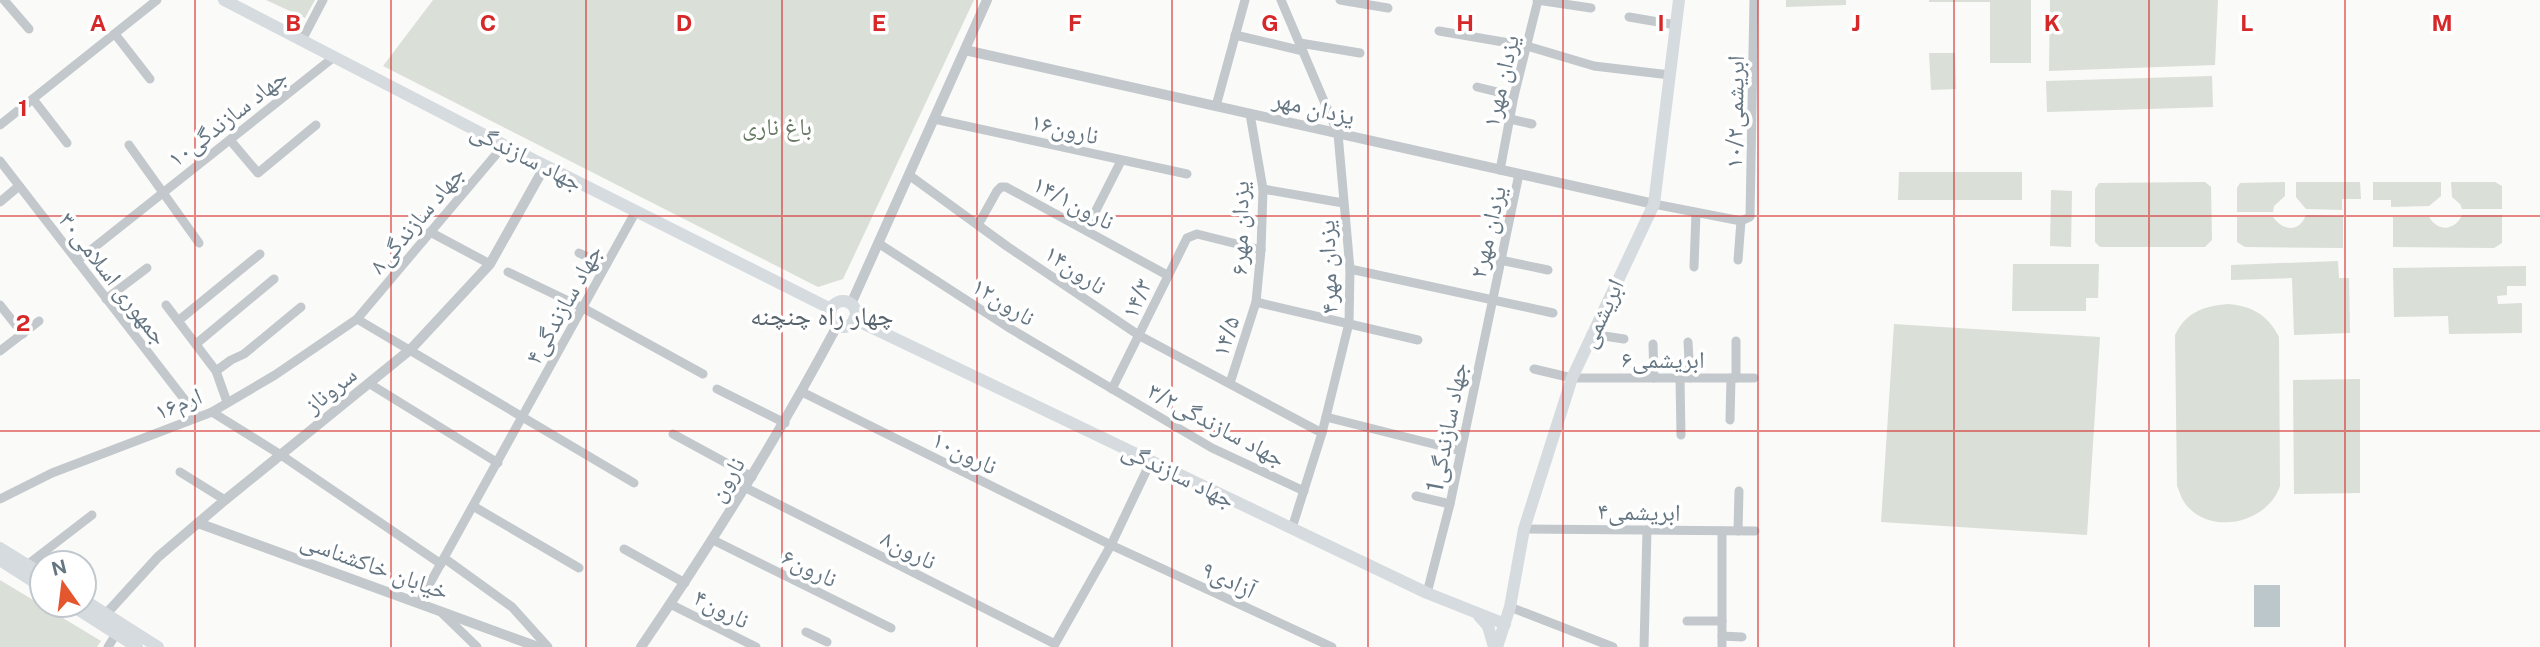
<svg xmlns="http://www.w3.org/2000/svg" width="2540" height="647" viewBox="0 0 2540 647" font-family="'Public Sans','Noto Naskh Arabic',sans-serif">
<rect width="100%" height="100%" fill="#fafaf8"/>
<g fill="#dadfd7">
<polygon points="266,0 315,0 305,18"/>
<polygon points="433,0 974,0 843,279 818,287 383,66"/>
<polygon points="1786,0 1846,0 1846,5 1786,7"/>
<polygon points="1929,0 2031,0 2031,63 1990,63 1990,2 1929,2"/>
<polygon points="2050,0 2218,0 2215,65 2049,71"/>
<polygon points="1929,53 1955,53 1956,89 1931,90"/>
<polygon points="2212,76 2213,107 2047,112 2046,81"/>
<polygon points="1899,172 2022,172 2022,200 1898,200"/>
<polygon points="2205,182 2211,187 2212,240 2205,247 2100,247 2095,242 2095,189 2099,183"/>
<polygon points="2285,182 2285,196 2274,206 2273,212 2237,212 2237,188 2240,183"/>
<polygon points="2296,182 2360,182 2361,199 2342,199 2342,210 2306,209 2296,197"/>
<polygon points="2373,182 2441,182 2441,196 2429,206 2391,207 2391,200 2373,200"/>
<polygon points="2451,182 2495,182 2502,186 2502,209 2462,209 2460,204 2452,197"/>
<polygon points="2051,190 2072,191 2071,247 2050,246"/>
<path d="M2306,215L2343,216V248L2245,247L2237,242V217H2273C2283,231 2299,233 2306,215Z"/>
<path d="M2462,215H2502V243L2494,248L2393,247V217H2429C2438,232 2455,231 2462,215Z"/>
<polygon points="2338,261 2339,278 2349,278 2350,333 2294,335 2292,278 2231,280 2231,265"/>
<polygon points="2013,264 2099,264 2098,298 2086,298 2086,311 2012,311"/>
<polygon points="2526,266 2526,286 2507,286 2507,295 2497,296 2498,304 2522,303 2522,333 2449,334 2448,316 2394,317 2393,268"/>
<path d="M2228,304C2252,306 2268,315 2279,337L2280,486C2268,522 2214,536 2187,506C2182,500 2180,493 2177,486L2175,335C2186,312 2204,306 2228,304Z"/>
<polygon points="1894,324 2100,337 2087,535 1881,522"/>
<polygon points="2360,379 2360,493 2294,494 2293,380"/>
<polygon points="0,580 101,641 97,647 0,647"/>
</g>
<rect fill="#bbc7cb" x="2254" y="585" width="26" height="42"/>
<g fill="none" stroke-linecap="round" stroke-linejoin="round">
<g stroke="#c3c8cc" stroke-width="9">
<polyline points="4,0 29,29"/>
<polyline points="1281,0 1338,134 1350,269 1349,323 1322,433 1292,528"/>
<polyline points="1340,0 1388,8"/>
<polyline points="1537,0 1591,8"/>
<polyline points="1629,17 1676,25"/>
<polyline points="1439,31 1527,46 1594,66 1670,75"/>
<polyline points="115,34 150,79"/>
<polyline points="1235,35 1303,51"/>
<polyline points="302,40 323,0"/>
<polyline points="1300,43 1360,53"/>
<polyline points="1477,87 1514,96"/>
<polyline points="33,99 67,143"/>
<polyline points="1216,106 1245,0"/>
<polyline points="934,119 1187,174"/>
<polyline points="1510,119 1532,124"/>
<polyline points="0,125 157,0"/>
<polyline points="230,140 258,173 316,125"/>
<polyline points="129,145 199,243"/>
<polyline points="0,161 198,417"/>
<polyline points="1500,170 1514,96 1538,0"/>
<polyline points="909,175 1008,247 1140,336 1322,433"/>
<polyline points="1263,189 1343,203"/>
<polyline points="0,202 19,186"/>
<polyline points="1654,204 1741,221 1750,217 1754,0"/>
<polyline points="978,225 997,191 1001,187 1006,187 1167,275"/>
<polyline points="1086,230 1121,161"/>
<polyline points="430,232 490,264"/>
<polyline points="878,243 1011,329 1212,448 1304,491"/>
<polyline points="579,253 606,265"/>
<polyline points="1500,260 1548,270"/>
<polyline points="1738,260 1741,221"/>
<polyline points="77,261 334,57"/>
<polyline points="1694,267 1696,213"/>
<polyline points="1350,269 1553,313"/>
<polyline points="508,272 583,308 703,374"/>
<polyline points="106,299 147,268"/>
<polyline points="1256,302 1418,340"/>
<polyline points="0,305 23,334"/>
<polyline points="166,305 216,371 227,402"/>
<polyline points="357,319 634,483"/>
<polyline points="178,321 260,254"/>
<polyline points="1591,334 1624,339"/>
<polyline points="1688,342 1690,378"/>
<polyline points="196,344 274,279"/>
<polyline points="1653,344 1654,378"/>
<polyline points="0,351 39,321"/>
<polyline points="1534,369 1572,378 1754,378"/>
<polyline points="216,371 231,360 244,354 301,307"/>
<polyline points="1680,378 1681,435"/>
<polyline points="1736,378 1736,341"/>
<polyline points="1230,383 1256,302 1261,250 1263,189 1250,114"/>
<polyline points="370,384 498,463"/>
<polyline points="717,389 785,423"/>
<polyline points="1112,389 1187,238 1197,234 1261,250"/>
<polyline points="802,392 1111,545 1332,647"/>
<polyline points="212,412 281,455 441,564"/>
<polyline points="1326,417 1461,451"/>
<polyline points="1730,420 1731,378"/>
<polyline points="673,434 752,477"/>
<polyline points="180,472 225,500"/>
<polyline points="746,488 1055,644 1111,545 1151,461"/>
<polyline points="1416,496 1450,504"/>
<polyline points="0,499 52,473 212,412 275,375 357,319 504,145"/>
<polyline points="473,506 579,568"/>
<polyline points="1524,529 1755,531"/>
<polyline points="1722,531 1722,647"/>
<polyline points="1738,531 1739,491"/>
<polyline points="713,540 891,628"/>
<polyline points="624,549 685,583"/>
<polyline points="444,558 512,607 548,647"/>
<polyline points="27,565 92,515"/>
<polyline points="1427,593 1450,504 1519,174"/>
<polyline points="419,603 636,211"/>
<polyline points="670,604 756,647"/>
<polyline points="1510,607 1613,647"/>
<polyline points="441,612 477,647"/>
<polyline points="1687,621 1722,621"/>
<polyline points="806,632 827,642"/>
<polyline points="1722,636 1742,637"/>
<polyline points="108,647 116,634"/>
<polyline points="1644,647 1647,530"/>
</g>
<g stroke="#c3c8cc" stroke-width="10">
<polyline points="965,50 1654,204"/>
<polyline points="851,304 987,0"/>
<polyline points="198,523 538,647"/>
<polyline points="106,614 158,557 225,500 411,349 490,264 545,166"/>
<path d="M641,647C712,543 778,437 837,326"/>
</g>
<g stroke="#d6dbdf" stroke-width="12">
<polyline points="224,0 504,145 831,309"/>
<circle cx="843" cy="314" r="13"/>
<polyline points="854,319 1427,593 1505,624"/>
<polyline points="0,548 42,574"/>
<polyline points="0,560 42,587"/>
<polyline points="84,600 158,647"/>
<polyline points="71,605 137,647"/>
<polyline points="1479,616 1488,626 1494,647"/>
<polyline points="1497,647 1510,607 1524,529 1572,378 1654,204 1679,0"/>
</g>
</g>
<path fill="none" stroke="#d62828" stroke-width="2" stroke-opacity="0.55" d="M195,0V647M391,0V647M586,0V647M782,0V647M977,0V647M1172,0V647M1368,0V647M1563,0V647M1758,0V647M1954,0V647M2149,0V647M2345,0V647M0,216H2540M0,431H2540"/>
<g text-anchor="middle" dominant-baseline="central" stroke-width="7" stroke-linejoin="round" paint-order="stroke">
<g font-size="24" fill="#657683" stroke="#fff">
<text transform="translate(1500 81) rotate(-77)">یزدان مهر۱</text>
<text transform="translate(1314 107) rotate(13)">یزدان مهر</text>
<text transform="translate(1734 112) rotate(-89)">۱۰/۲ابریشمی</text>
<text transform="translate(227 117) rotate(-38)">جهاد سازندگی۱۰</text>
<text transform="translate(1065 128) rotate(13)">نارون۱۶</text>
<text transform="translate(527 156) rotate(27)">جهاد سازندگی</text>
<text transform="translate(1074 202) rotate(28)">۱۴/۱نارون</text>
<text transform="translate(416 219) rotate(-50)">جهاد سازندگی۸</text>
<text transform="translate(1239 228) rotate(-89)">یزدان مهر۶</text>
<text transform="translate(1487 232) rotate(-77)">یزدان مهر۲</text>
<text transform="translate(1327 267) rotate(-92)">یزدان مهر۴</text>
<text transform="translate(1076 269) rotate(34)">نارون۱۴</text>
<text transform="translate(114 278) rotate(52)">جمهوری اسلامی۳۰</text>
<text transform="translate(1136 298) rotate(-66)">۱۴/۳</text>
<text transform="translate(1004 301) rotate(32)">نارون۱۲</text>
<text transform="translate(563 304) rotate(-61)">جهاد سازندگی۴</text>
<text transform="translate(1601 313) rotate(-65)">ابریشمی</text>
<text transform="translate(1225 336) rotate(-72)">۱۴/۵</text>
<text x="1663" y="359">ابریشمی۶</text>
<text transform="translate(330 389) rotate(-39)">سروناز</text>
<text transform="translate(178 403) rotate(-22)">ارم۱۶</text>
<text transform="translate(1217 424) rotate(28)">۳/۲جهاد سازندگی</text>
<text transform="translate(1446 427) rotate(-79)">1جهاد سازندگی</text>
<text transform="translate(965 452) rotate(26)">نارون۱۰</text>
<text transform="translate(1179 474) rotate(26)">جهاد سازندگی</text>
<text transform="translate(726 479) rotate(-59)">نارون</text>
<text transform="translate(1639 511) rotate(1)">ابریشمی۴</text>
<text transform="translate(909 549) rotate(27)">نارون۸</text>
<text transform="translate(375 565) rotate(20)">خیابان خاکشناسی</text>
<text transform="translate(810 567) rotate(26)">نارون۶</text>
<text transform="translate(1229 579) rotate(25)">آزادی۹</text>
<text transform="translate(722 608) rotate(27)">نارون۴</text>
</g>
<g font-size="24" fill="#687a64" stroke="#fff">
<text x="777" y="126">باغ ناری</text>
</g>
<g font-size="26" fill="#57646e" stroke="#fff">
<text x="822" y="315">چهار راه چنچنه</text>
</g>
</g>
<g font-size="23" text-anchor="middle" font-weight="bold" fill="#d62828" stroke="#fff" stroke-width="7" stroke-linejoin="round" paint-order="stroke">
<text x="98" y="31">A</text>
<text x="293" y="31">B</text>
<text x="488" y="31">C</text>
<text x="684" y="31">D</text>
<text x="879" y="31">E</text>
<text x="1075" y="31">F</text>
<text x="1270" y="31">G</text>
<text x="1465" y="31">H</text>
<text x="1661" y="31">I</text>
<text x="1856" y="31">J</text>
<text x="2052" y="31">K</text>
<text x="2247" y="31">L</text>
<text x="2442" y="31">M</text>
<text x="23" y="116">1</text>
<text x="23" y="331">2</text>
</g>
<g transform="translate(63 584) rotate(346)"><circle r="33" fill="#ffffff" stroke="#c1c8cd" stroke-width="2"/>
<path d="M0-5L12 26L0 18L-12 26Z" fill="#e4572e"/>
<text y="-10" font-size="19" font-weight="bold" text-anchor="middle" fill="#657683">N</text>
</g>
</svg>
